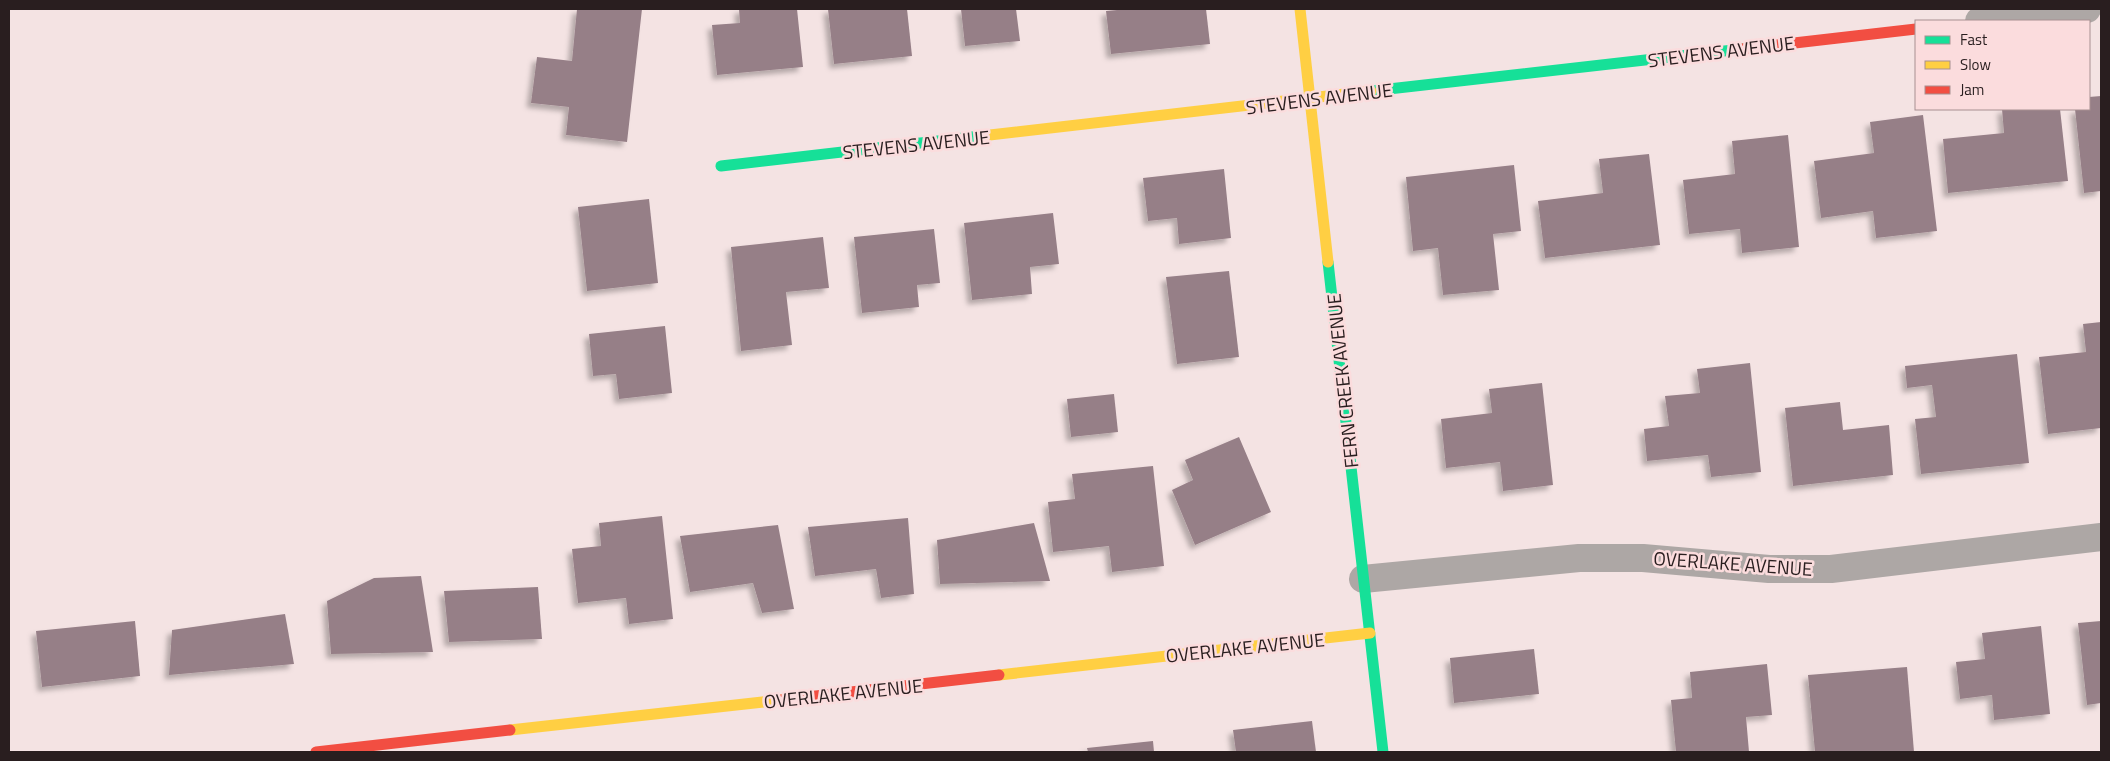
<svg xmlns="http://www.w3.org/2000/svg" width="2110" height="761" viewBox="0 0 2110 761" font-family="'Titillium Web',sans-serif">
<defs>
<filter id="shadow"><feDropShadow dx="-4.5" dy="4.5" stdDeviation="2.5" flood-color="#0004"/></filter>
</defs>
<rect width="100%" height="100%" fill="#f4e3e3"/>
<g fill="#967f87" filter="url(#shadow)">
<polygon points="577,9 642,9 627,142 566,135 569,107 531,103 537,57 572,61"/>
<polygon points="739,9 797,9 803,67 717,75 712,25 740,23"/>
<polygon points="828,9 907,9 912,56 834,64"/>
<polygon points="961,9 1016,9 1020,41 965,46"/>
<polygon points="1128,9 1206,9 1210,44 1111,54 1106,11"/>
<polygon points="2101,96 2101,191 2084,193 2075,109 2089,109 2089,97"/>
<polygon points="2002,109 2060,109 2068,181 1948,193 1943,139 2004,133"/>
<polygon points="1923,115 1937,231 1876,238 1873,211 1821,218 1814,161 1874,153 1870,122"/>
<polygon points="1788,135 1799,247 1742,253 1740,229 1689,234 1683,180 1735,174 1732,141"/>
<polygon points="1649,154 1660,245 1545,258 1538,201 1603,193 1599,159"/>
<polygon points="1514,165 1521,231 1493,234 1499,290 1443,295 1438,248 1413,251 1406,177"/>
<polygon points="1224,169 1231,238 1179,244 1177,218 1148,221 1143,178"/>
<polygon points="649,199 658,283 587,291 578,207"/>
<polygon points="1053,213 1059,264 1030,267 1032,294 972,300 964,223"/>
<polygon points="934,229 940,283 917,285 919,307 862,313 854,237"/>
<polygon points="823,237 829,288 786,292 792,345 741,351 731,247"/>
<polygon points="1229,271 1239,357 1177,364 1166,277"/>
<polygon points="2101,322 2101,428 2048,434 2039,357 2086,352 2083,324"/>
<polygon points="665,326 672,393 619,399 616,374 593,376 589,334"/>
<polygon points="2017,354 2029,463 1921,474 1915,419 1936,417 1932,385 1907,388 1905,366"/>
<polygon points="1750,363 1761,472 1711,477 1708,455 1647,461 1644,429 1669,426 1665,396 1700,393 1697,369"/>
<polygon points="1542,383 1553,485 1503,491 1500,462 1446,468 1441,419 1492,413 1489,389"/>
<polygon points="1114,394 1118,432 1071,437 1067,399"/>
<polygon points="1840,402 1843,430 1889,425 1893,475 1793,486 1785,408"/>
<polygon points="1239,437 1271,512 1195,545 1172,490 1193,480 1185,460"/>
<polygon points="1153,466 1164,566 1112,572 1109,546 1053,552 1048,502 1075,499 1072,474"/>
<polygon points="662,516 673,619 629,624 626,598 578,603 572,549 601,546 599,523"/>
<polygon points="908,518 914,594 881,598 876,569 815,576 808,527"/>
<polygon points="1034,523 1050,581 940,584 937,540"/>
<polygon points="778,525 794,609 762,613 753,583 690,592 680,536"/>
<polygon points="421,576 433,652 331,654 327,601 374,578"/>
<polygon points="538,587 542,639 449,642 444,591"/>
<polygon points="285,614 294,664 169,675 172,630"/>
<polygon points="135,621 140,676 42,687 36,631"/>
<polygon points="2101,621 2101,703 2087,705 2078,623"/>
<polygon points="2041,626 2050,714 1994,720 1992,695 1960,699 1956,662 1985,659 1982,633"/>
<polygon points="1534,649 1539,694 1454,703 1450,658"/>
<polygon points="1767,664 1772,715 1746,717 1749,752 1676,752 1671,700 1692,698 1690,672"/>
<polygon points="1907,667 1914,752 1815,752 1808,675"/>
<polygon points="1312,721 1316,752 1236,752 1233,730"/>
<polygon points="1153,741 1154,752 1088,752 1087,748"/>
</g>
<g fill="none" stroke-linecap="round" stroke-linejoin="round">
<g stroke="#ada7a5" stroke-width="28">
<polyline points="1979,21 2087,9"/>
<polyline points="1363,579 1579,558 1643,558 1769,569 1831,569 2101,537"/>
</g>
<g stroke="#16e098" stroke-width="11">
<polyline points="1371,91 1742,49"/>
<polyline points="721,166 981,136"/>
<polyline points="1328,262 1383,752"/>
</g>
<g stroke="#ffcf43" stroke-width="11">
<polyline points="1300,9 1328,262"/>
<polyline points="981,136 1371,91"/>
<polyline points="999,675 1370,633"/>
<polyline points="510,730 781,700"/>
</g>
<g stroke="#f24e42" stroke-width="11">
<polyline points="1742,49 1916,29"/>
<polyline points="781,700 999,675"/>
<polyline points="316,752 510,730"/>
</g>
</g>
<g text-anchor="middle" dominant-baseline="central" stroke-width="5" stroke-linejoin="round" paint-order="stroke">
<g font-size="19" fill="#291e1f" stroke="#fbdcdd">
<text transform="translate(1721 51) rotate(-7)">STEVENS AVENUE</text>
<text transform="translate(1319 98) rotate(-7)">STEVENS AVENUE</text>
<text transform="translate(916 144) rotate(-6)">STEVENS AVENUE</text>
<text transform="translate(1342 381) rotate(-96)">FERN CREEK AVENUE</text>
<text transform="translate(1733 563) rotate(4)">OVERLAKE AVENUE</text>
<text transform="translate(1245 647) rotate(-6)">OVERLAKE AVENUE</text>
<text transform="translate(843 693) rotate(-6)">OVERLAKE AVENUE</text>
</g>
</g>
<rect width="2110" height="761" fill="none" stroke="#291e1f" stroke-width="20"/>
<rect x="1915" y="20" width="175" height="90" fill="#fbdcdd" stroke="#a79091"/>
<rect x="1925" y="36" width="25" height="8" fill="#16e098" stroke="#a79091"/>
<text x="1960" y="45" font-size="15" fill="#291e1f">Fast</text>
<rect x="1925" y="61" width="25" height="8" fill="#ffcf43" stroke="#a79091"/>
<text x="1960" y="70" font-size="15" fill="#291e1f">Slow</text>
<rect x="1925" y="86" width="25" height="8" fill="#f24e42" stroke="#a79091"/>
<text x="1960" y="95" font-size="15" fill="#291e1f">Jam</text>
</svg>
